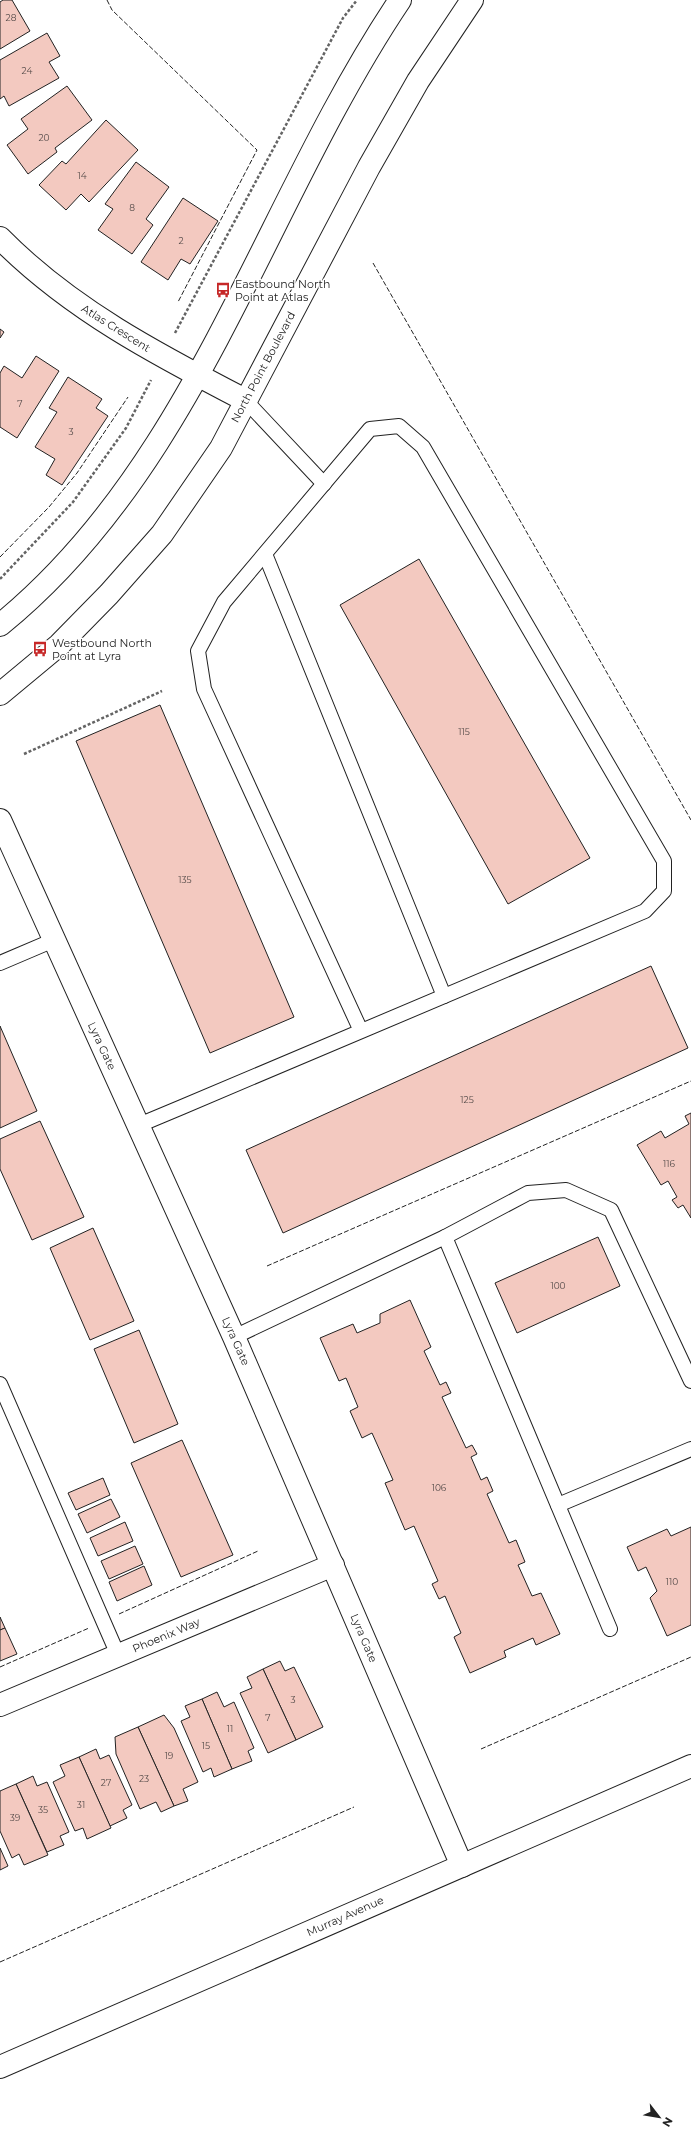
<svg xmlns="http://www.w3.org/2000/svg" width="691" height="2149" viewBox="0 0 691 2149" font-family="Montserrat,sans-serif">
<rect width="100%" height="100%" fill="#fff"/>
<g fill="#f3c9c0" stroke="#222">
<polygon points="3,0 12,0 30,31 0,49 0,2"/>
<polygon points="47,33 60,56 49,62 59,78 9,106 4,96 0,99 0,60"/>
<polygon points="67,86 92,120 55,148 57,152 28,174 7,145 28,129 21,119"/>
<polygon points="106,120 138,150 89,202 81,194 66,210 39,185 62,161 66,164"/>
<polygon points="136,162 169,187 146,219 153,225 132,254 98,230 113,209 105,204"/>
<polygon points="183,198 218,221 190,264 181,259 168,280 141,262"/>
<polygon points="0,329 4,332 0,338"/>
<polygon points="36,356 59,371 17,438 0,427 0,373 4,366 22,378"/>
<polygon points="68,377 102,399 96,408 108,416 62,485 46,475 55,459 35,447 57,412 49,408"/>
<polygon points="419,559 590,858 508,904 340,605"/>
<polygon points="160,705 294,1017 210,1053 76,741"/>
<polygon points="651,966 688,1048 283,1233 246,1150"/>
<polygon points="0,1026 37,1111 0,1128"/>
<polygon points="691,1113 691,1218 683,1205 678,1208 672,1200 677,1197 668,1181 661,1185 637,1145 661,1131 665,1138 689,1124 685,1116"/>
<polygon points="40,1121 84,1217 32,1240 0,1169 0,1139"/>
<polygon points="93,1228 134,1321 90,1340 50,1248"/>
<polygon points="598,1237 620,1286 517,1333 495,1283"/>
<polygon points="410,1300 431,1347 424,1351 440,1385 446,1382 451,1393 442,1397 466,1448 472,1445 477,1454 471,1457 481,1480 487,1477 493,1491 487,1494 509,1543 516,1540 525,1562 518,1565 532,1596 541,1593 560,1634 536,1645 533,1638 504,1651 506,1657 470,1673 454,1637 461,1633 445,1596 439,1599 432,1584 438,1581 414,1526 405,1530 385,1483 393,1480 372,1433 362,1438 350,1411 358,1407 346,1378 339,1381 320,1338 353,1324 357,1333 380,1323 380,1314"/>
<polygon points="139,1330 178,1424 134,1443 94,1349"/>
<polygon points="182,1440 233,1555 181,1577 131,1463"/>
<polygon points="103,1478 110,1495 76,1510 68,1493"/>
<polygon points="111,1499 120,1517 87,1533 78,1514"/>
<polygon points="125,1522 133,1541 98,1556 90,1538"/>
<polygon points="691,1527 691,1625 667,1636 650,1598 657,1591 646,1567 638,1571 627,1547 667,1529 671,1536"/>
<polygon points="135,1546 143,1564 109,1579 101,1561"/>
<polygon points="144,1566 152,1585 117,1601 109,1582"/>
<polygon points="0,1617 5,1628 0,1630"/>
<polygon points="5,1628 17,1654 0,1661 0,1630"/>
<polygon points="280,1661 285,1671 294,1667 323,1727 296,1740 263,1669"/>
<polygon points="263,1669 296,1740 268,1753 240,1693 252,1688 247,1677"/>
<polygon points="217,1692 224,1707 234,1702 254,1748 248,1751 252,1761 232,1769 202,1699"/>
<polygon points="202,1699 232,1769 214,1777 211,1768 203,1772 181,1721 190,1717 185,1706"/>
<polygon points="164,1715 174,1728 198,1782 183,1789 188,1801 174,1806 138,1727"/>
<polygon points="138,1727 174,1806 161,1812 156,1802 140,1809 116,1754 115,1737"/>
<polygon points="96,1749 100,1759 109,1755 132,1805 123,1810 127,1818 110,1826 79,1757"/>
<polygon points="79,1757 111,1828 87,1839 83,1828 75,1831 53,1782 65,1776 60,1765"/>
<polygon points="33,1776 37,1786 47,1782 69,1832 60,1836 64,1845 47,1852 16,1784"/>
<polygon points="16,1784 48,1855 24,1865 19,1854 12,1858 0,1831 0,1791"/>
<polygon points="0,1848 8,1866 0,1870"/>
</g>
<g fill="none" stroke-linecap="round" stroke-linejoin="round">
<g stroke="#222" stroke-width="16">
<g id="lane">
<polyline points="245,400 324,484"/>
<polyline points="265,554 444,996"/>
<polyline points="0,963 54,940"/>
<polyline points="139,1125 182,1107 645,911 664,891 664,861 423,447 399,426 370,429 224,602 198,651 204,689 361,1031"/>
<polyline points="445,1237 528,1193 566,1190 611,1210 691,1381"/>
<polyline points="234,1337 445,1237 610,1629"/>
<polyline points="0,1384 118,1655"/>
<polyline points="558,1505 691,1449"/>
</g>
</g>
<g stroke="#222" stroke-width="24">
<g id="street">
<path d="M0,238C70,309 158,355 245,400"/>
<path d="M0,625C197,465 263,204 400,0"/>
<polyline points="0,694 59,645 109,594 162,534 221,448 369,167 418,81 472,0"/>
<polyline points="0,820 234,1337 462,1866"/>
<polyline points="0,1705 333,1565"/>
</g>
</g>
<g stroke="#222" stroke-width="24">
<polyline id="secondary" points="0,2067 691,1766"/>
</g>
<g stroke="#646464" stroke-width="2.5" stroke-dasharray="3 2" stroke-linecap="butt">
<polyline points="175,333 343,18 357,0"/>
<polyline points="0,579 73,502 126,428 151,380"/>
<polyline points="24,754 162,691"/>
</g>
<use href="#lane" stroke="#fff" stroke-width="14"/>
<use href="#street" stroke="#fff" stroke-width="22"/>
<use href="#secondary" stroke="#fff" stroke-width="22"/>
<g stroke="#222" stroke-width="1" stroke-dasharray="5 2" stroke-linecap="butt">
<polyline points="107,0 112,10 257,150 178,302"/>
<polyline points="373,263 691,820"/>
<polyline points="0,557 49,507 77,473 128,397"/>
<polyline points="267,1266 691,1081"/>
<polyline points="119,1614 258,1551"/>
<polyline points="0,1667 89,1628"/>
<polyline points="481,1749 691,1657"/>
<polyline points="0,1962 354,1807"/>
</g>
</g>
<defs>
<g id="bus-bare" transform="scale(1.2)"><path d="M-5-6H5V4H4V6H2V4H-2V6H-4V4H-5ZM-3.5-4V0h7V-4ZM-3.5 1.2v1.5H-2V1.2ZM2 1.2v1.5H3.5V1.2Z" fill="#c62828" stroke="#fff" stroke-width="2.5" paint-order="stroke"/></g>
</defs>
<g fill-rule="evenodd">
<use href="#bus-bare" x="223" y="290"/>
<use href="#bus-bare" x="40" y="649"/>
</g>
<g text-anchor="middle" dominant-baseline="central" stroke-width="3" stroke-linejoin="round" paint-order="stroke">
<g font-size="9" fill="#564c4a">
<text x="11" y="17">28</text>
<text x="27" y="70">24</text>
<text x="44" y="137">20</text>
<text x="82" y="175">14</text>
<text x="132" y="207">8</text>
<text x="181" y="240">2</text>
<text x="20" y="403">7</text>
<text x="71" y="431">3</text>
<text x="464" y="731">115</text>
<text x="185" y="879">135</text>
<text x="467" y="1099">125</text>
<text x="669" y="1163">116</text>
<text x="558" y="1285">100</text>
<text x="439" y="1487">106</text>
<text x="672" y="1581">110</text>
<text x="293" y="1699">3</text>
<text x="268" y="1717">7</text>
<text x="230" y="1728">11</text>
<text x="206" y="1745">15</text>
<text x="169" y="1755">19</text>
<text x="144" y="1778">23</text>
<text x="106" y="1782">27</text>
<text x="81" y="1804">31</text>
<text x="43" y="1809">35</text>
<text x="15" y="1817">39</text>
</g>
<g font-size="11" fill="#222" stroke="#fff" text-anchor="start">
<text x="235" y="284">Eastbound North<tspan x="235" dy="13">Point at Atlas</tspan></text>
<text x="52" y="643">Westbound North<tspan x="52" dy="13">Point at Lyra</tspan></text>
</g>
<g font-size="11" fill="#222" stroke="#fff">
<text transform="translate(116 328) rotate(32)">Atlas Crescent</text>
<text transform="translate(263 367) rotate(-62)">North Point Boulevard</text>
<text transform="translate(102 1046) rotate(65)">Lyra Gate</text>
<text transform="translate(236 1341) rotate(66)">Lyra Gate</text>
<text transform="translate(166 1635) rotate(-23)">Phoenix Way</text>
<text transform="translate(364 1638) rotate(67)">Lyra Gate</text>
<text transform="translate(345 1916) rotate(-24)">Murray Avenue</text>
</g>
</g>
<g transform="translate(659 2117) rotate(121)" stroke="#ffffff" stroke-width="3" paint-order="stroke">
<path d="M0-3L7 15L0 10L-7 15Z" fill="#222222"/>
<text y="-6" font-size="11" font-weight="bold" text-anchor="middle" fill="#222222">N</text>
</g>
</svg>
